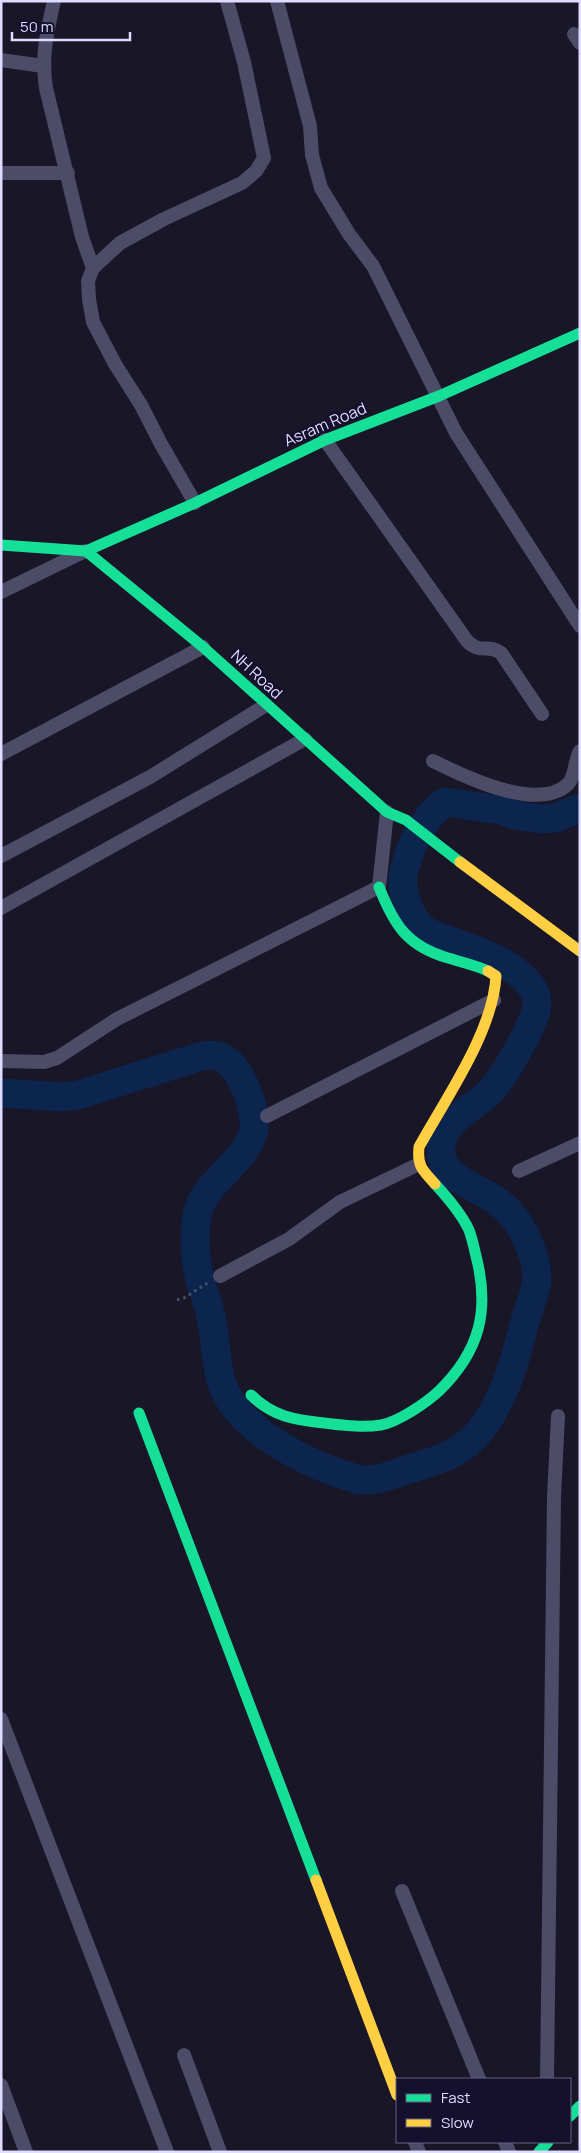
<svg xmlns="http://www.w3.org/2000/svg" width="581" height="2153" viewBox="0 0 581 2153" font-family="Manrope,sans-serif">
<rect width="100%" height="100%" fill="#191627"/>
<g fill="none" stroke-linecap="round" stroke-linejoin="round">
<path stroke="#0b254e" stroke-width="29" d="M1,1093L63,1097L78,1095L202,1056C211,1055 218,1054 226,1060C242,1071 259,1114 253,1133C244,1163 210,1178 199,1208C193,1226 195,1262 200,1280C203,1292 209,1304 211,1317C216,1339 215,1362 222,1384C239,1432 311,1466 357,1479C373,1483 391,1475 406,1470C428,1463 450,1458 468,1443C502,1413 514,1364 525,1322C529,1308 534,1295 537,1281C537,1254 521,1218 498,1202C476,1185 433,1178 442,1141C447,1119 474,1107 489,1093C502,1081 531,1029 536,1011C537,1008 537,1000 536,996C527,969 481,951 456,943C447,939 436,937 428,932C411,923 401,894 403,875C404,869 407,863 408,857C414,838 428,813 445,802L501,810L514,815L541,819L555,818L580,808"/>
<polyline stroke="#455465" stroke-width="3" stroke-dasharray="2.5 4" stroke-linecap="butt" points="177,1300 184,1298 209,1282"/>
<g stroke="#4c4b68" stroke-width="14">
<path d="M54,1C47,32 41,56 46,88L82,237L93,268"/>
<polyline points="277,1 310,126 312,155 321,188 349,234 373,266 456,433 580,626"/>
<polyline points="574,34 580,43"/>
<polyline points="1,60 43,66"/>
<polyline points="1,173 68,173"/>
<path d="M325,440L467,641C481,655 488,643 501,653L542,714"/>
<polyline points="195,503 161,444 141,405 115,364 93,322 89,299 88,281 93,268 120,243 164,219 242,183 256,171 264,158 244,62 227,1"/>
<polyline points="1,592 85,551"/>
<polyline points="1,754 203,647"/>
<path d="M433,761C463,776 538,813 568,784C576,776 574,761 580,751"/>
<polyline points="1,856 150,777 266,705"/>
<polyline points="1,908 305,739"/>
<polyline points="1,1061 44,1062 57,1058 117,1019 379,887 387,812"/>
<polyline points="267,1116 494,1000"/>
<polyline points="519,1171 580,1143"/>
<polyline points="220,1276 289,1239 340,1202 419,1164"/>
<polyline points="1,1719 167,2152"/>
<polyline points="402,1891 479,2079"/>
<polyline points="184,2055 220,2152"/>
<polyline points="547,2079 554,1497 558,1416"/>
<polyline points="1,2085 26,2152"/>
<polyline points="415,2142 419,2152"/>
<polyline points="505,2142 509,2152"/>
</g>
<g stroke="#16e098" stroke-width="11">
<polyline points="1,545 86,551 195,503 325,440 439,396 580,333"/>
<polyline points="86,551 203,647 387,812 406,820 460,862"/>
<path d="M379,887C394,925 407,946 448,958C461,962 475,965 488,971"/>
<path d="M251,1395C272,1416 294,1420 324,1423C342,1425 362,1428 381,1425C398,1422 426,1403 439,1391C480,1351 490,1310 476,1256C474,1247 472,1238 469,1230C461,1213 448,1198 435,1184"/>
<polyline points="139,1413 316,1880"/>
<polyline points="570,2116 580,2106"/>
<polyline points="539,2152 548,2142"/>
</g>
<g stroke="#ffcf43" stroke-width="11">
<polyline points="460,862 580,951"/>
<path d="M435,1184C423,1170 417,1167 419,1147C446,1098 493,1032 496,976L488,971"/>
<polyline points="316,1880 397,2095"/>
</g>
</g>
<g text-anchor="middle" dominant-baseline="central" stroke-width="4.5" stroke-linejoin="round" paint-order="stroke">
<g font-size="16" fill="#dfdcff" stroke="#14102d">
<text transform="translate(325 424) rotate(-23)">Asram Road</text>
<text transform="translate(257 674) rotate(43)">NH Road</text>
</g>
</g>
<rect width="581" height="2153" fill="none" stroke="#dfdcff" stroke-width="5"/>
<rect x="396" y="2078" width="175" height="65" fill="#14102d" stroke="#656281"/>
<rect x="406" y="2094" width="25" height="8" fill="#16e098" stroke="#656281"/>
<text x="441" y="2103" font-size="15" fill="#dfdcff">Fast</text>
<rect x="406" y="2119" width="25" height="8" fill="#ffcf43" stroke="#656281"/>
<text x="441" y="2128" font-size="15" fill="#dfdcff">Slow</text>
<path d="M12 32v8h118v-8" fill="none" stroke="#dfdcff" stroke-width="2.5"/>
<text x="20" y="32" font-size="15" fill="#dfdcff" stroke="#14102d" stroke-width="4" paint-order="stroke">50 m</text>
</svg>
